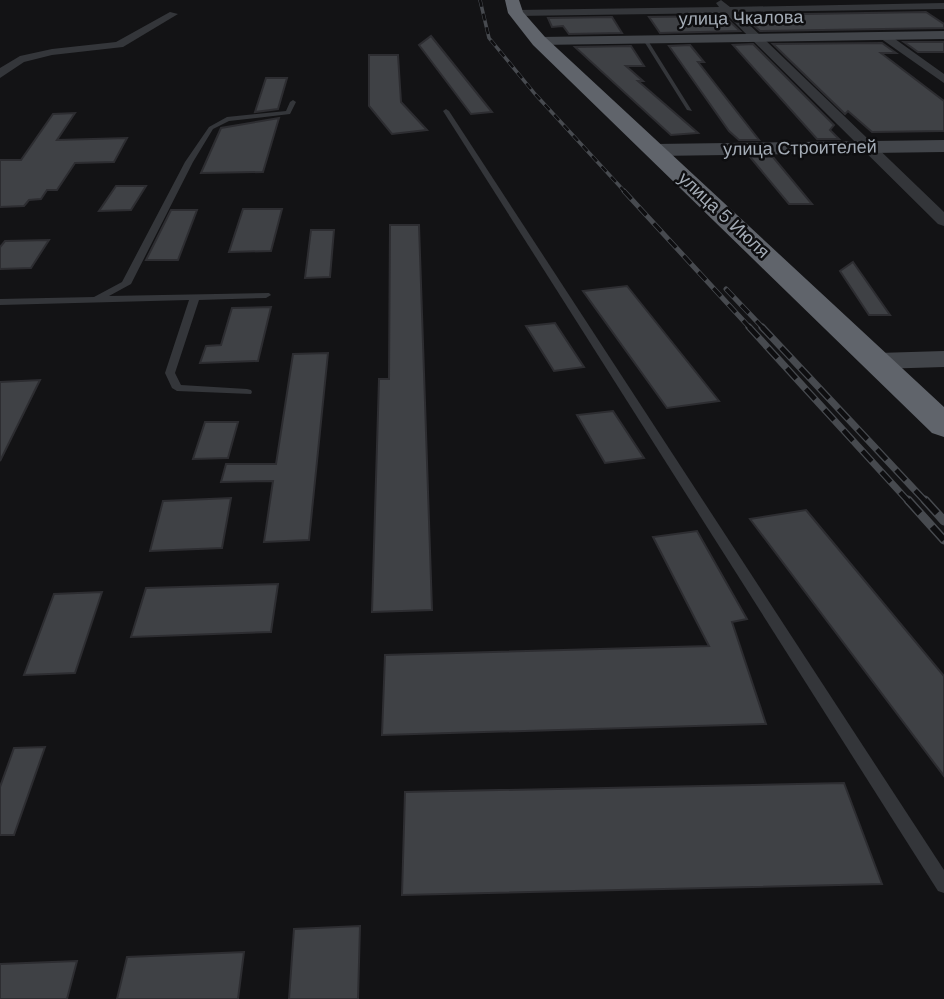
<svg xmlns="http://www.w3.org/2000/svg" width="944" height="999" viewBox="0 0 944 999" font-family="'DM Sans',sans-serif">
<rect width="100%" height="100%" fill="#131315"/>
<g fill="#3f4145" stroke="#2d2d31" stroke-width="2">
<polygon points="926,12 944,24 944,28 760,31 742,15"/>
<polygon points="724,16 740,31 660,33 649,17"/>
<polygon points="612,17 622,33 569,34 563,26 552,27 548,18"/>
<polygon points="431,36 492,112 471,114 419,45"/>
<polygon points="904,42 944,42 944,52 918,52"/>
<polygon points="882,43 896,53 881,53 944,101 944,131 872,132 848,111 845,114 773,44"/>
<polygon points="753,44 834,125 830,130 839,139 817,139 733,45"/>
<polygon points="690,45 704,62 698,62 759,140 739,140 729,131 669,46"/>
<polygon points="631,46 644,66 626,66 643,81 638,81 698,133 671,135 575,47"/>
<polygon points="369,55 398,55 401,102 427,130 392,134 369,106"/>
<polygon points="266,78 287,78 278,109 255,112"/>
<polygon points="75,113 57,140 127,138 114,162 75,163 57,190 47,190 41,199 29,200 24,206 0,207 0,160 21,160 53,114"/>
<polygon points="279,118 263,172 201,173 221,128"/>
<polygon points="750,157 773,157 812,204 789,204"/>
<polygon points="116,186 146,186 131,210 99,211"/>
<polygon points="243,209 282,209 271,251 229,252"/>
<polygon points="171,210 197,210 178,260 146,260"/>
<polygon points="390,225 419,225 432,610 372,612 379,379 389,379"/>
<polygon points="311,230 334,230 330,277 305,278"/>
<polygon points="49,240 31,268 0,269 0,247 5,241"/>
<polygon points="853,262 890,315 869,315 840,271"/>
<polygon points="627,286 719,401 667,408 583,291"/>
<polygon points="271,307 258,361 200,363 206,346 221,345 232,308"/>
<polygon points="555,323 584,367 554,371 526,326"/>
<polygon points="328,353 309,540 264,542 273,481 221,482 226,464 276,464 293,354"/>
<polygon points="40,380 0,461 0,382"/>
<polygon points="613,411 644,458 605,463 577,415"/>
<polygon points="205,422 238,422 228,458 193,459"/>
<polygon points="231,498 222,548 150,551 163,501"/>
<polygon points="806,510 944,676 944,776 750,519"/>
<polygon points="697,531 747,619 732,622 766,724 382,735 385,655 709,646 653,537"/>
<polygon points="278,584 271,632 131,637 146,588"/>
<polygon points="102,592 75,673 24,675 54,594"/>
<polygon points="45,747 14,835 0,835 0,787 14,748"/>
<polygon points="844,783 882,884 402,895 405,792"/>
<polygon points="360,926 358,999 289,999 294,929"/>
<polygon points="244,952 238,999 117,999 127,957"/>
<polygon points="77,961 67,999 0,999 0,964"/>
</g>
<g fill="none" stroke-linecap="round" stroke-linejoin="round">
<g fill="#34363a" fill-rule="evenodd">
<polygon points="642,38 647,39 692,111 687,110"/>
<polygon points="293,100 296,102 290,114 229,121 213,129 193,162 131,284 109,296 269,293 271,295 266,298 199,300 175,373 181,385 247,389 251,390 252,392 251,394 177,391 172,388 165,373 189,300 0,305 0,299 94,297 122,282 185,162 209,127 227,117 286,111 290,102"/>
<polygon points="446,109 449,111 944,870 944,893 938,891 443,111"/>
</g>
<g fill="#34363a" fill-rule="evenodd">
<polygon points="721,0 730,7 944,3 944,9 736,12 944,212 944,226 938,224 725,13 516,16 511,13 516,10 719,7 716,3"/>
<polygon points="170,12 178,14 123,47 52,55 24,62 0,78 0,68 20,56 52,49 116,42"/>
<polygon points="880,34 888,34 944,74 944,83 880,38"/>
</g>
<g fill="#42454a" fill-rule="evenodd">
<polygon points="944,31 944,39 539,45 532,41 539,37"/>
<polygon points="944,140 944,152 655,156 646,150 655,144"/>
<polygon points="944,351 944,367 878,369 868,367 864,361 868,355 878,353"/>
</g>
<polygon fill="#60646b" fill-rule="evenodd" points="505,0 519,0 523,12 545,37 944,407 944,437 932,433 533,45 508,13"/>
<g stroke="#474a4f" stroke-width="3.5">
<polyline id="rail-far3" points="480,0 489,38 535,94 626,193"/>
</g>
<g stroke="#474a4f" stroke-width="5">
<g id="rail-far2">
<polyline points="624,191 751,329"/>
<polyline points="726,289 764,329"/>
</g>
</g>
<g stroke="#474a4f" stroke-width="7">
<g id="rail-far1">
<polyline points="749,327 909,502"/>
<polyline points="762,327 926,502"/>
</g>
</g>
<g stroke="#474a4f" stroke-width="9">
<g id="rail">
<polyline points="908,500 944,540"/>
<polyline points="925,500 944,521"/>
</g>
</g>
<use href="#rail-far3" stroke="#0e0e10" stroke-width="2.5" stroke-dasharray="7" stroke-linecap="butt"/>
<use href="#rail-far2" stroke="#0e0e10" stroke-width="3.5" stroke-dasharray="11" stroke-linecap="butt"/>
<use href="#rail-far1" stroke="#0e0e10" stroke-width="4.5" stroke-dasharray="14" stroke-linecap="butt"/>
<use href="#rail" stroke="#0e0e10" stroke-width="6" stroke-dasharray="18" stroke-linecap="butt"/>
</g>
<g text-anchor="middle" dominant-baseline="central" stroke-width="5" stroke-linejoin="round" paint-order="stroke">
<g font-size="18" fill="#a4acb6" stroke="#0e0e10">
<text transform="translate(741 18) rotate(-1)">улица Чкалова</text>
<text transform="translate(800 148) rotate(-1)">улица Строителей</text>
<text transform="translate(724 215) rotate(43)">улица 5 Июля</text>
</g>
</g>
</svg>
